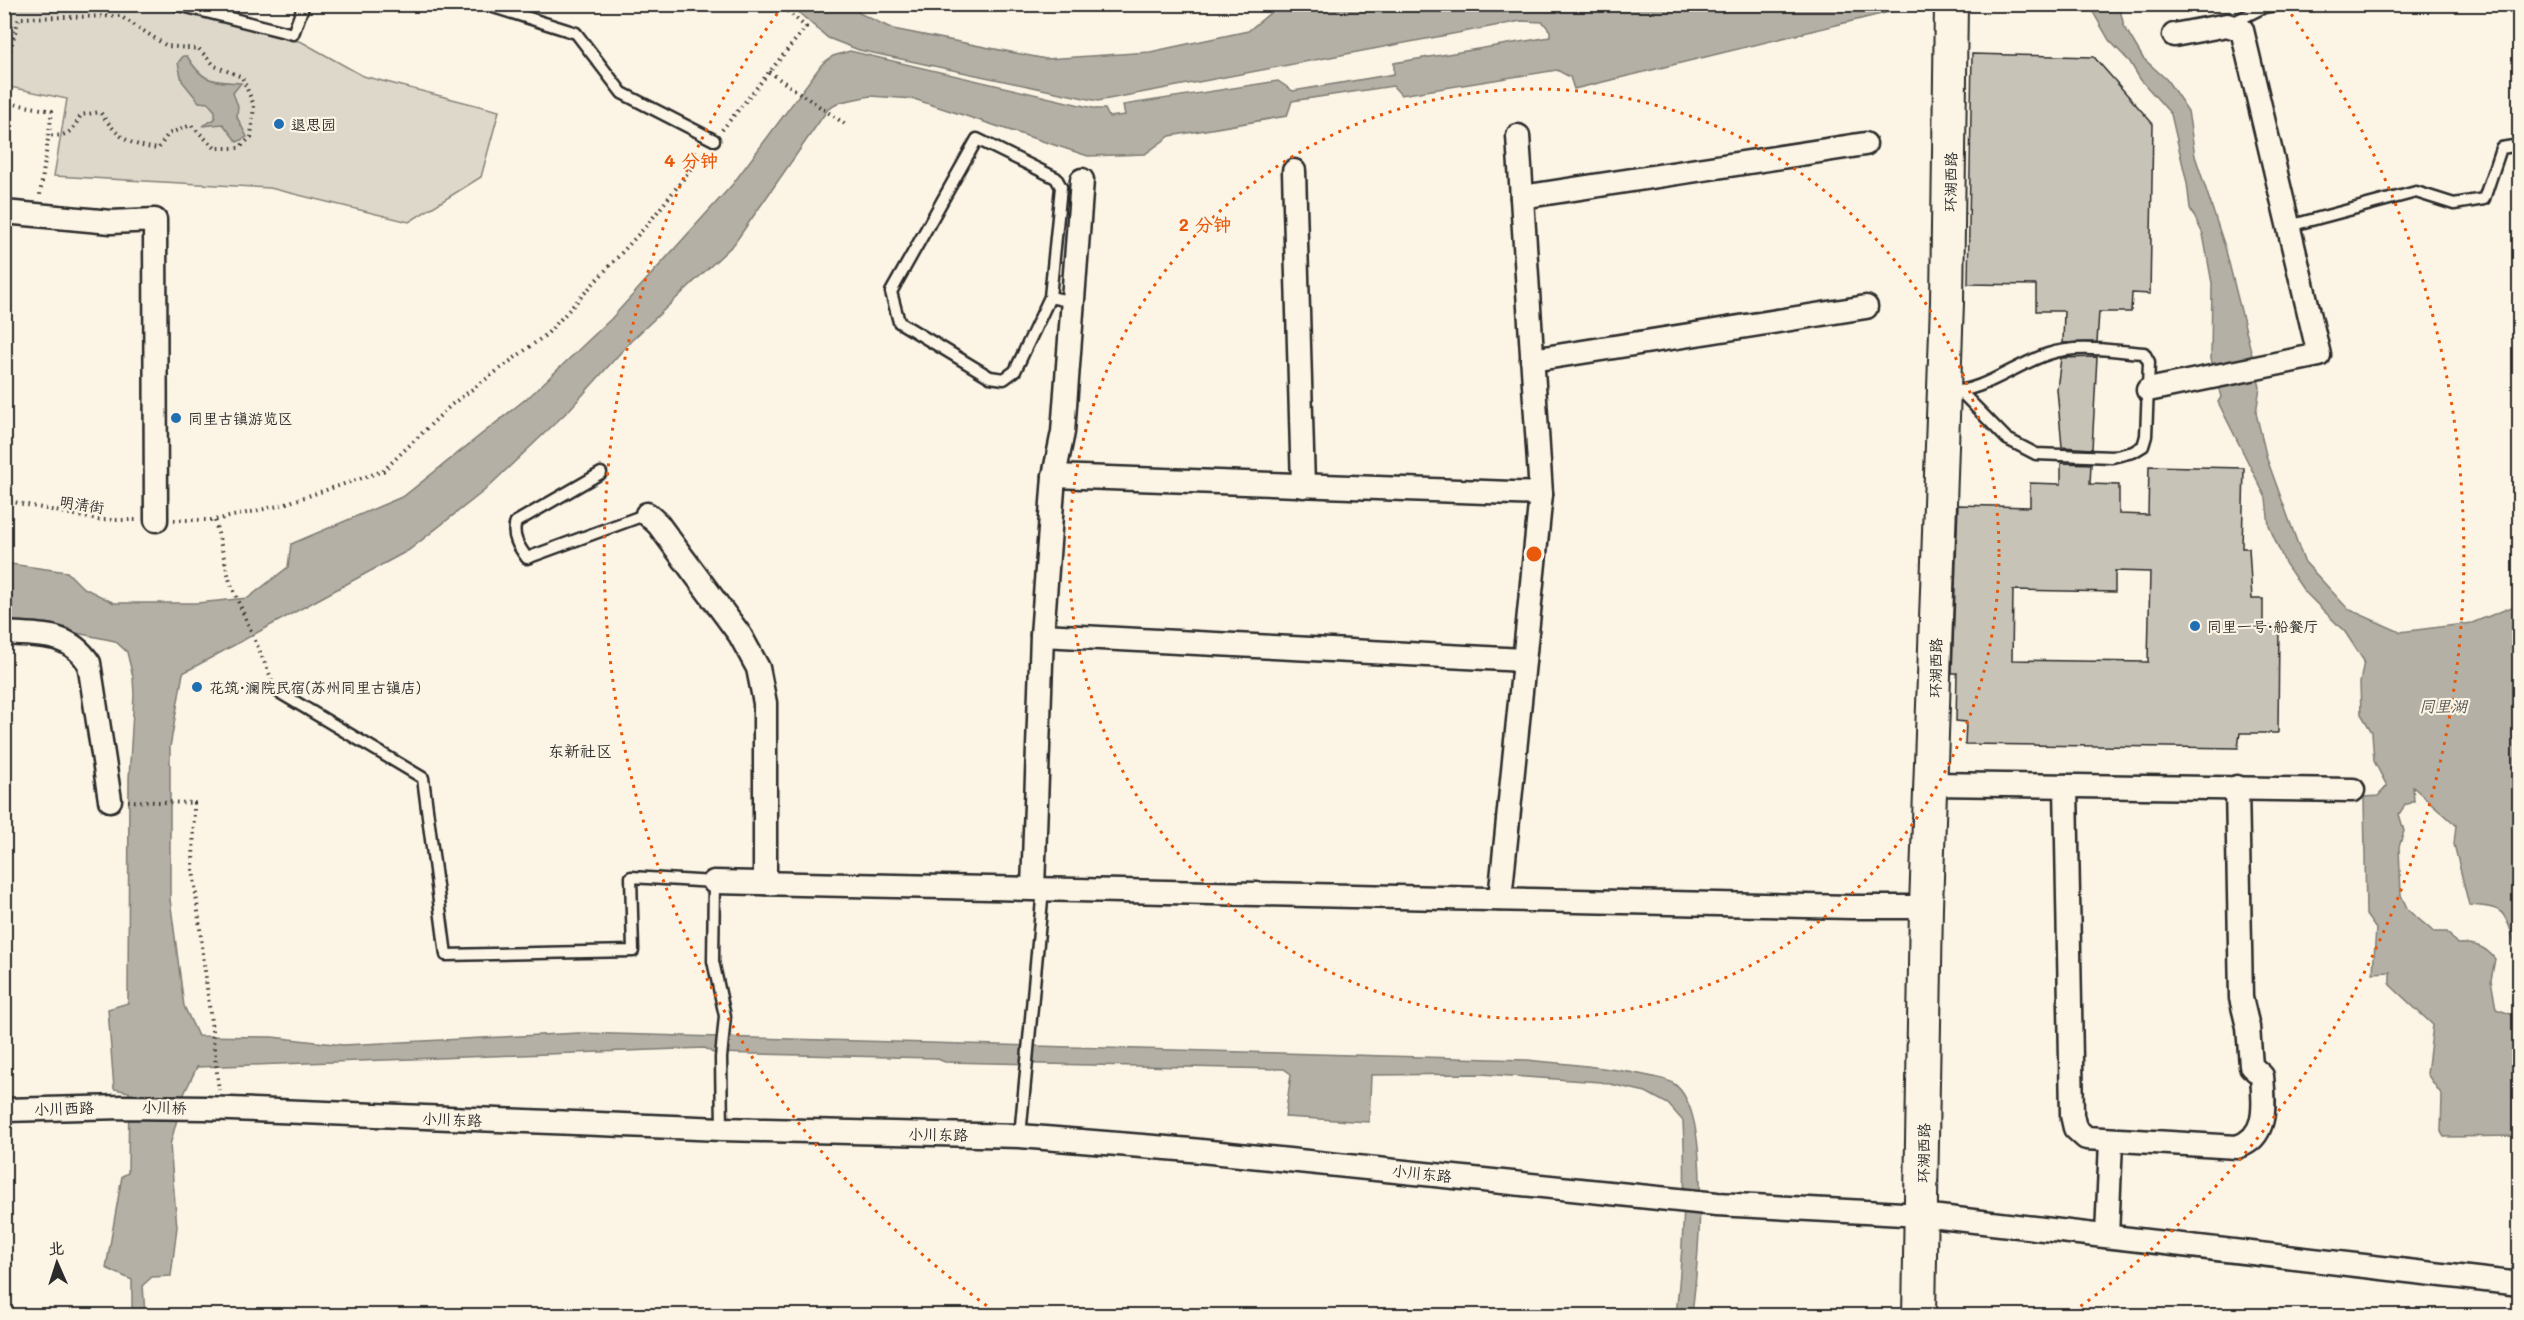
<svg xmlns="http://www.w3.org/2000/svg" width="2524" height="1320" viewBox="0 0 2524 1320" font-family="Mali,'LXGW WenKai TC',sans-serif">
<rect width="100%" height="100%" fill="#fcf5e5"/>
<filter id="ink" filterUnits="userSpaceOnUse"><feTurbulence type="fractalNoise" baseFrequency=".0167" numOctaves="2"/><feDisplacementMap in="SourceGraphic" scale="12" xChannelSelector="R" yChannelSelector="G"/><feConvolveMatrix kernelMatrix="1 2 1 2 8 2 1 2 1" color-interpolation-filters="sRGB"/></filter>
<g filter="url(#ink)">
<polygon fill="#ded8ca" stroke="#84827a" stroke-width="1.5" points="5,5 155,5 302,42 363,76 499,111 481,177 409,222 270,188 54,176 67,99 5,86"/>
<g fill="#b4b0a5" stroke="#7d7b74" stroke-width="1.5">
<path d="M790,5H854L859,13L893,29L1046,59L1150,52L1248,31L1280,5H1918L1574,89L1570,77L1557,70L1401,95L1393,86L1292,101L1287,116L1170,136L1145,154L1088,156L914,99L870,96L841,102L828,109L734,244L631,341L570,409L484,491L409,550L183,673L170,747V899L184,1006L198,1036L272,1037L343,1045L579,1033L1527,1060C1568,1064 1609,1067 1649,1076C1656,1078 1665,1079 1671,1082C1716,1106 1697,1270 1692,1315H1676C1683,1250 1687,1187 1683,1121L1668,1104L1646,1092L1601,1082L1481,1074L1371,1075L1369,1122L1285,1117L1291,1074L1284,1069L945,1062L935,1058L713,1053L705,1048L197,1067L184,1094L170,1145L177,1227L171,1276L152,1277L143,1285L145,1315H132V1280L106,1268L122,1176L128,1173L129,1092L114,1089L108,1009L128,1003L129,779L134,695L133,677L127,652L115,641L43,626L5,625L4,563L67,572L82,587L114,603H197L248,598L288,567L291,544L404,496L532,394L611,319L732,185L822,64L833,56L850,51L1097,109H1105L1109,117L1125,115L1123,105L1278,81L1293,91L1394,74V63L1550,37V31L1543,22L1521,21L1098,101L859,50L828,38Z"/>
<path d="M2089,5H2119L2124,26L2143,58L2167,80L2188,111L2195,156L2225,247L2260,387L2256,413L2267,459L2304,561L2348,609L2400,632L2472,623L2519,604V961C2515,948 2510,916 2498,910C2490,906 2478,906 2469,905L2454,844L2456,825L2413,787L2414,801L2405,805L2399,814L2404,831L2399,847L2401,895L2408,910L2434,932H2447L2457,944C2474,943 2485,946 2495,959L2491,980L2496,1009L2519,1017V1136L2444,1137L2441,1132L2442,1095L2427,1074L2433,1025L2390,985V972L2373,973L2376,929L2366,915L2364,797L2378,796L2387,786L2374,761L2372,732L2361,714L2360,683L2364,661L2345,632L2304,591L2285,563L2269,526L2266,498L2218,402L2221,397L2211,359L2212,283L2203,234L2190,208L2187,183L2171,114L2140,79L2130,62L2109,40Z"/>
<path d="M183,56H187C203,83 212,81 241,83L233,93L238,106L237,117L247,137L237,142L223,124L202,126L215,119V111L208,103L199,102L182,81L178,63Z"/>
</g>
<g fill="#c8c3b7" stroke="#2b2b2b" stroke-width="1.5" fill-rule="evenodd">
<polygon points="1972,54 2094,57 2153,124 2150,294 2132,293 2131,312 2099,312 2097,342 2063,343 2064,311 2036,311 2036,285 1968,284"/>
<polygon points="2097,357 2092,449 2062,447 2057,389 2061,358"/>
<path d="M2061,463L2091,464L2090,484L2119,485V514L2148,515L2149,466L2244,468L2242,548H2249L2252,599H2263V627L2279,626L2278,733H2240L2238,748L1965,744L1966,722L1956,721L1957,673H1952L1958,505L2030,507V483L2061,484ZM2115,571L2150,572L2148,662L2012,660L2013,590L2115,592Z"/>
</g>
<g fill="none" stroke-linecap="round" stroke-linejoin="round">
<g stroke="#2b2b2b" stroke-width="15">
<g id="lane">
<polyline points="175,4 293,34 304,4"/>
<polyline points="484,4 576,33 622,93 714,140"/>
<polyline points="2230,24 2264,7 2281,4"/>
<polyline points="2289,226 2416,192 2454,204 2484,199 2501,148 2520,145"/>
<polyline points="1050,297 1015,371 1004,379 990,377 899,322 891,292 977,139 1056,178 1061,187 1050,297 1073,302"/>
<path d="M1945,392C1982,393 2014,365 2048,354C2078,344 2113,351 2144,353L2149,362L2146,436L2143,446L2133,452L2112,457L2036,454L2007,439L1962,393"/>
<path d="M601,473L516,522C511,536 519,547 527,558L647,514"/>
<polyline points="277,691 423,778 446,955 633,951 631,877 714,882 713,961 725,1016 721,1058 722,1129"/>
<polyline points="1020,1136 1043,889"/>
</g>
</g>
<g stroke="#2b2b2b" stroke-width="27">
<g id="street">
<polyline points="1294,171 1303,486"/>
<polyline points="1522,197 1865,144"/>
<polyline points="4,212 111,222 155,220 156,520"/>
<polyline points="1532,360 1866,307"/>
<polyline points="2148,390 2319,355 2242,30 2227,25 2174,35"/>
<polyline points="1054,476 1541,494"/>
<polyline points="647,514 658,524 740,635 758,668 765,703 765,883"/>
<path d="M4,633C39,636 68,631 89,663L110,800"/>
<polyline points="1042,635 1524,660"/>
<polyline points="1932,784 2353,790"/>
<path d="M2066,786L2072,1115L2075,1128L2086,1138L2237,1147C2269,1137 2264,1103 2262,1076L2251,1066L2248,1027L2241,998L2237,787"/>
<polyline points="714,882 1852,907 1926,907"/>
<polyline points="1033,888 1042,635 1054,476 1063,432 1082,180"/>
<polyline points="1500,899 1541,494 1518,136"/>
<polyline points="4,1110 123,1107 205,1108 722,1129 1020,1136 1191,1150 1717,1204 1922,1215 2520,1284"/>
<polyline points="2107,1236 2111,1141"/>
</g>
</g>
<g stroke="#2b2b2b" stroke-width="36">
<polyline id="secondary" points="1919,1316 1926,907 1947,302 1951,4"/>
</g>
<g stroke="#2b2b2b" stroke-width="4" stroke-dasharray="1.5 4.5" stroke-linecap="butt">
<polyline points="769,72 845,124"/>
<path d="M4,73L19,18L120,16L167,46L199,49L215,66L242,77L254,105L251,137L239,148H215L191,125L168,134L158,149C126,144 119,138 100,112L81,115C73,130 68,138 49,135"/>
<polyline points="4,102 52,111 40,195"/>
<polyline points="722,130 806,27 779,4"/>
<polyline points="4,500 98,520 137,520"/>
<polyline points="174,520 215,520 278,506 383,471 451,405 547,334 648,224 706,150"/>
<polyline points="215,521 230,582 272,680"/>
<polyline points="128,801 194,803 193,869 219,1090"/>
</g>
<use href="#lane" stroke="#fcf5e5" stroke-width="10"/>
<use href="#street" stroke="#fcf5e5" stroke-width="22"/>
<use href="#secondary" stroke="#fcf5e5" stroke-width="32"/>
</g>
</g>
<g fill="none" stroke="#e8590c" stroke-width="3" stroke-dasharray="3 6">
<circle cx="1534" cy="554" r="465"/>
<path d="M994 1311A930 930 0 0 1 782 7M2286 7A930 930 0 0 1 2074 1311"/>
</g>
<g fill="#1f6fb2" stroke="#fcf5e5" stroke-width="2">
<circle cx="279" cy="124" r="6"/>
<circle cx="176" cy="418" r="6"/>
<circle cx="2195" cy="626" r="6"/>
<circle cx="197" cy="687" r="6"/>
</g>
<g text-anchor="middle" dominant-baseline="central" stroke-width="4.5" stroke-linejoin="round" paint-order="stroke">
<g font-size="15" fill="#2b2b2b" stroke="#fcf5e5" text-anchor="start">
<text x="291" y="124">退思园</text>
<text x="188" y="418">同里古镇游览区</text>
<text x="2207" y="626">同里一号·船餐厅</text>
<text x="209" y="687">花筑·澜院民宿(苏州同里古镇店)</text>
</g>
<g font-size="15" fill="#2b2b2b" stroke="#fcf5e5">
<text transform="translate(1950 182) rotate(-89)">环湖西路</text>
<text transform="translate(82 504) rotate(9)">明清街</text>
<text transform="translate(1935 668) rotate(-89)">环湖西路</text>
<text transform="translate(164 1107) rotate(1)">小川桥</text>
<text transform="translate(64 1108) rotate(-2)">小川西路</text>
<text transform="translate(452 1119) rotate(2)">小川东路</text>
<text transform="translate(938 1134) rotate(1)">小川东路</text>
<text transform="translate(1923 1153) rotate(-89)">环湖西路</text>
<text transform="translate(1422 1173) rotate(6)">小川东路</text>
</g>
<g font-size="16" font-style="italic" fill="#545350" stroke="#fcf5e5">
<text x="2443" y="705">同里湖</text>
</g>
<g font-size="16" fill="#2b2b2b" stroke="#fcf5e5">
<text x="580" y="750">东新社区</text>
</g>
</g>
<circle cx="1534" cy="554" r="9" fill="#e8590c" stroke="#fcf5e5" stroke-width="3"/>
<g font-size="18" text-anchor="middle" font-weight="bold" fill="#e8590c" stroke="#fcf5e5" stroke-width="4.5" stroke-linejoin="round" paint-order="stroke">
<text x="691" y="167">4 分钟</text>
<text x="1205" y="231">2 分钟</text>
</g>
<rect width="2524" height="1320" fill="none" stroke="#fcf5e5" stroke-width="24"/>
<rect x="12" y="12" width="2500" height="1296" fill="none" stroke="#2b2b2b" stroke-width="2" filter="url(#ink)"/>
<g transform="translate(57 1263) rotate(357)" stroke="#fcf5e5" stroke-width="4.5" paint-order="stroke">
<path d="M0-4.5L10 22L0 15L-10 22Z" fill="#2b2b2b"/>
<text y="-9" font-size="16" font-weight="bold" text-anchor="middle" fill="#2b2b2b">北</text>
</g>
</svg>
